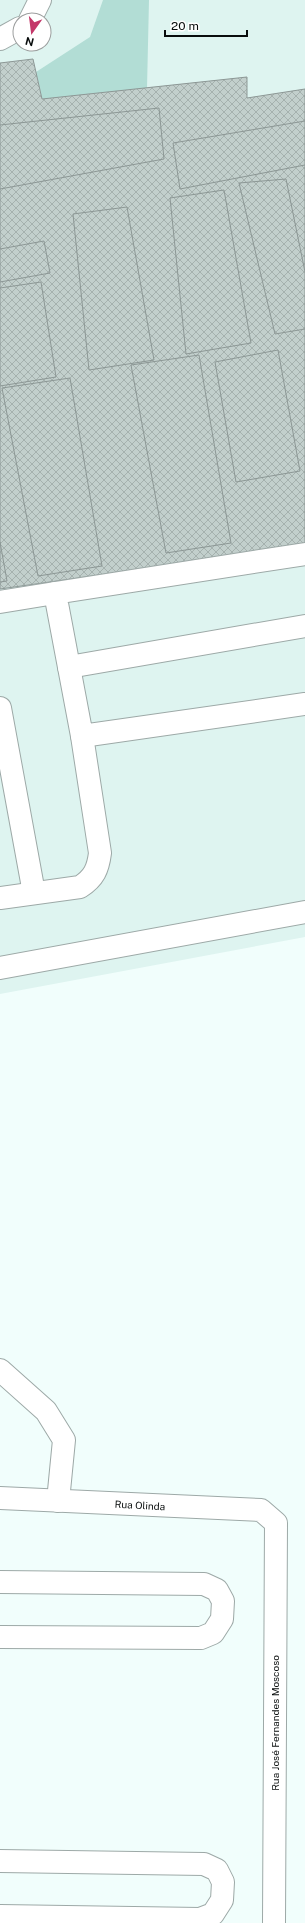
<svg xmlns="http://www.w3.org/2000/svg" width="305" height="1923" viewBox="0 0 305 1923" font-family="'Public Sans',sans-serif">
<defs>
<pattern id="building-cross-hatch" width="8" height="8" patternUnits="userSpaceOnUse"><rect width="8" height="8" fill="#c2cfcc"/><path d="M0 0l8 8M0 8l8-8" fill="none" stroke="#a5b1ae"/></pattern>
</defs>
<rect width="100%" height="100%" fill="#f1fefc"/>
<path fill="#def4f0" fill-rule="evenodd" d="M0,0H305V937L0,994ZM20,20H44V44H20Z"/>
<polygon fill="#b2ddd5" points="103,0 149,0 147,88 42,99 36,72 90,37"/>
<g fill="url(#building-cross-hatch)" stroke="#8c9795">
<polygon points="33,59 42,99 247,77 247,98 305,89 305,546 0,589 0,63"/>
<polygon points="159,108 164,159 0,189 0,125"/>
<polygon points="305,121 305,165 180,189 173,143"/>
<polygon points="286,179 305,272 305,329 275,334 239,183"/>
<polygon points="224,190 251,343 186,354 170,198"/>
<polygon points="127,207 154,360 89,370 73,214"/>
<polygon points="44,241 50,273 0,282 0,249"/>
<polygon points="41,282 56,377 0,386 0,288"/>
<polygon points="278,350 300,471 236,482 215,362"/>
<polygon points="199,355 231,543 166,553 131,365"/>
<polygon points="70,378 102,566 38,576 2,388"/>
<polygon points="0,542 7,581 0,582"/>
</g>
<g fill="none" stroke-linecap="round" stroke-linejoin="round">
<g stroke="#9da9a7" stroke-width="24">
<g id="minor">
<polyline points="30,20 40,0"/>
<polyline points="0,39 20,28"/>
<polyline points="305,554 55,593 82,736 305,704"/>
<polyline points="0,602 55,593"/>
<polyline points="69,667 305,626"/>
<polyline points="0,708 34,893"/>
<path d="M0,898L80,887C94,878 98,869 100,853L82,736"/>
<polyline points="0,968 305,912"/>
<polyline points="0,1370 46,1411 64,1440 58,1501"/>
<polyline points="0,1498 261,1510 276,1523 274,1923"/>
<polyline points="0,1582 204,1584 217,1590 223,1601 222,1619 213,1633 201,1638 0,1637"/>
<polyline points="0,1861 204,1864 217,1870 223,1882 222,1900 213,1914 200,1919 0,1916"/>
</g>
</g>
<use href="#minor" stroke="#fff" stroke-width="22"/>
</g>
<g text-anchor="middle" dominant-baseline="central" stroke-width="3.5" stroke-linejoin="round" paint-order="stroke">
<g font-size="10" fill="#080c0c" stroke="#fff">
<text transform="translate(140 1505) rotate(3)">Rua Olinda</text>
<text transform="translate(275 1723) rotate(-90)">Rua José Fernandes Moscoso</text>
</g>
</g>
<g transform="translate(32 32) rotate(194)"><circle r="19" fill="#ffffff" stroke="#9c9e9e"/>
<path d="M0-3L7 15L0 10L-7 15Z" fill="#c43769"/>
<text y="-6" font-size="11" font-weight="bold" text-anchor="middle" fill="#080c0c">N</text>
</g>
<path d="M165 30v6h82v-6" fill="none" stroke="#080c0c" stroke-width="2"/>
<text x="171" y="30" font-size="12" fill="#080c0c" stroke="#ffffff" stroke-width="3" paint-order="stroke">20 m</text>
</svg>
